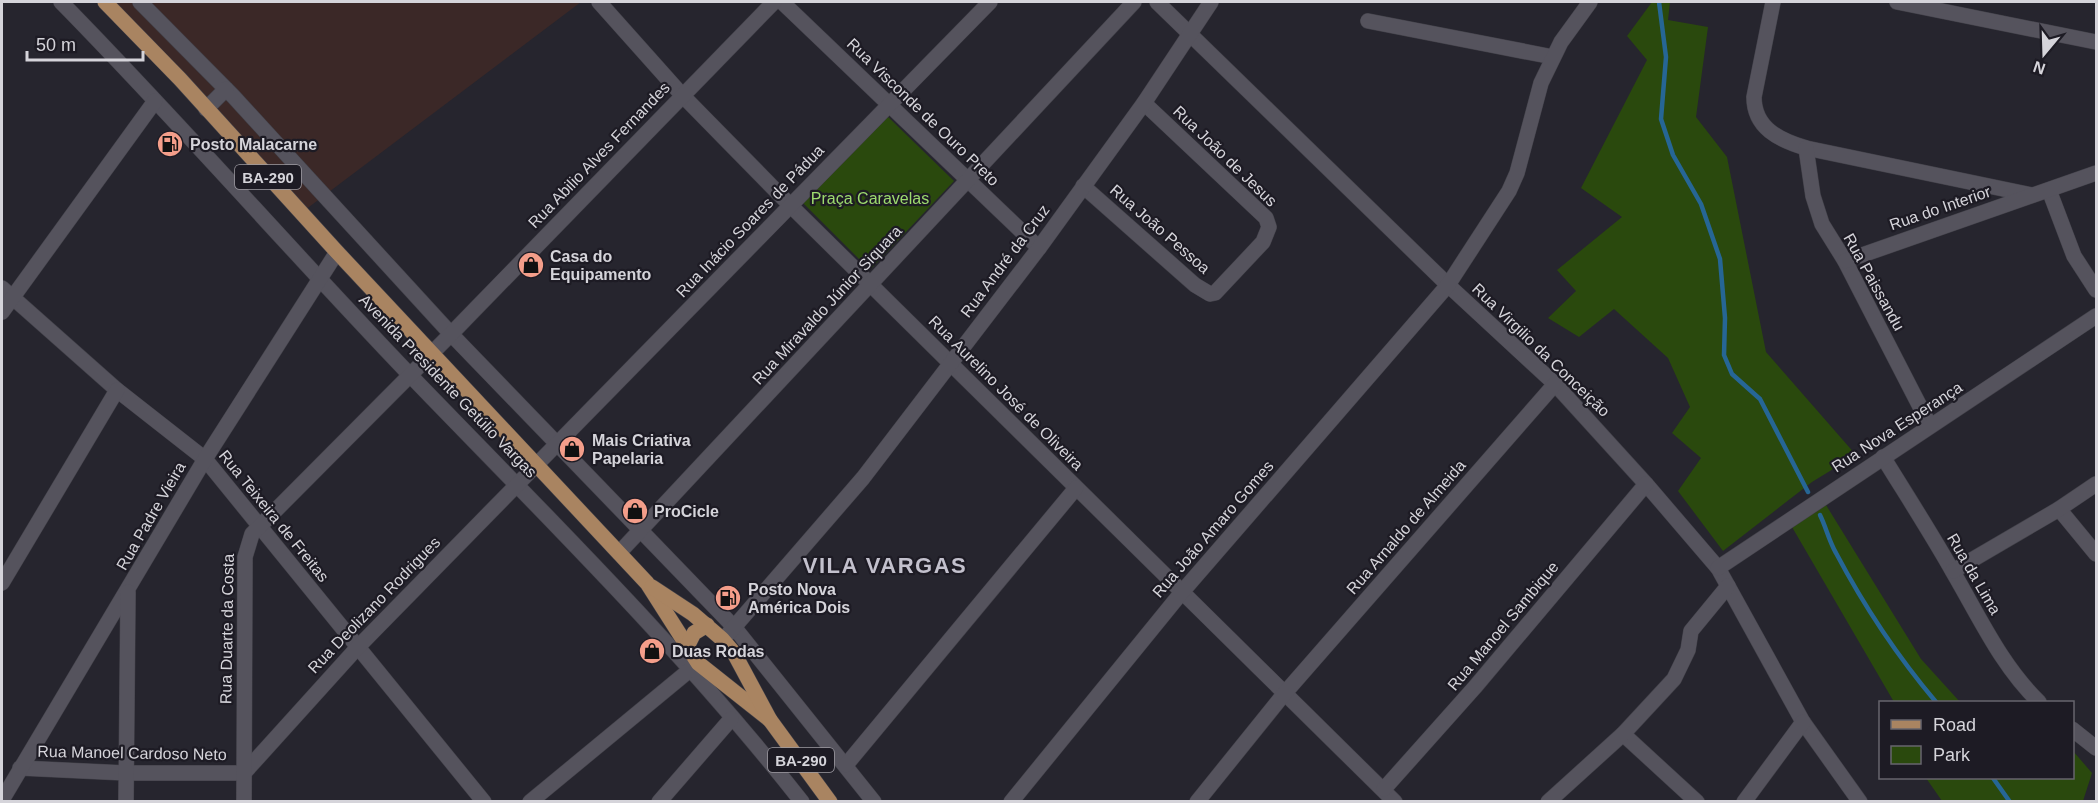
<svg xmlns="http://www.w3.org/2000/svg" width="2098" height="803" viewBox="0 0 2098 803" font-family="Arial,sans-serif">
<rect width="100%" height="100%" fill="#26252e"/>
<polygon fill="#3b2827" points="111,2 581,2 305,210"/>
<g fill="#2a490d">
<polygon points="1652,2 1670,2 1668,20 1708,27 1696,117 1727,157 1766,352 1856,455 1812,482 1723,551 1678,491 1701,458 1672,433 1690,407 1668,358 1614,309 1579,337 1548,318 1576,291 1557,270 1622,217 1581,188 1647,60 1627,36"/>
<polygon points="883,112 954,181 870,270 799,199"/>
<polygon points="1826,505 1921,659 1960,702 1894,702 1792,527"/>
<polygon points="2073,751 2092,773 2083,801 1942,801 1926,778 2072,778"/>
</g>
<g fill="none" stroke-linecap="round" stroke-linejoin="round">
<g stroke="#266695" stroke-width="4.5">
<polyline points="1659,2 1666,57 1661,119 1673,155 1701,204 1720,259 1725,318 1724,355 1732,374 1760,399 1808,492"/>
<path d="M1820,515C1826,527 1829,541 1836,553C1864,606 1898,657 1936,702"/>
<polyline points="1993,778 2010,802"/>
</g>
<g stroke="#424149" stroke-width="16">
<g id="minor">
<path d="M61,2C180,123 291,251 409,374C543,513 682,649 802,802"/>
<polyline points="140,2 233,96 451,334 734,627 874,802"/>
<polyline points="599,2 682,95 791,206 1395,802"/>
<polyline points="782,2 1039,248"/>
<polyline points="1157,2 1448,285 1555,384 1646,484 1718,568 1803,722 1860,802"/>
<path d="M1773,2L1754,97C1754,128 1779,140 1806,148L2032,195"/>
<polyline points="1897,2 2096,42"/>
<polyline points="1368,21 1553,57"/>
<polyline points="206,109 226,89"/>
<polyline points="1806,148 1813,196 1822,224 1845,261 1930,426"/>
<polyline points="1083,186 1195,285 1210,294 1215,293 1263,242 1269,227 1266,218 1144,103"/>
<polyline points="2049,190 2074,256 2096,290"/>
<polyline points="1845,261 2096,173"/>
<polyline points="2,288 117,390 205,459 484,802"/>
<polyline points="2,312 155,101"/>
<path d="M1883,457C1907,496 1931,533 1953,572C1980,618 2001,665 2039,702"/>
<polyline points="2059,509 2096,554"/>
<polyline points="619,553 1134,2"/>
<polyline points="1718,568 2096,316"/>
<polyline points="1953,571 2059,509 2096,484"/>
<polyline points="2,583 117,390"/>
<polyline points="729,633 863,478 1039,248 1144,103 1211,2"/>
<polyline points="2072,729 2096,748"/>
<polyline points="1623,734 1697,802"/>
<polyline points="846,765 1076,488"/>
<polyline points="20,768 126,773 244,773 357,648 990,2"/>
<polyline points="1384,789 1475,687 1646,484"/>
<polyline points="2,800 205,459 337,252"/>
<polyline points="126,802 128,592"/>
<polyline points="244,802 245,557 252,534 451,334 774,2"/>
<polyline points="530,802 697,664"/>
<polyline points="659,802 731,719"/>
<polyline points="1011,802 1182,592 1448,285 1509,191 1517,173 1541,83 1561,42 1590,2"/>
<polyline points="1197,802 1284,694 1555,384"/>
<polyline points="1548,802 1623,734 1674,679 1688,650 1691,631 1728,586"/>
<polyline points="1744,802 1803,722"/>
</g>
</g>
<g stroke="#424149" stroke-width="16">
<g id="major">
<polyline points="105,2 180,79 337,252 647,583 698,663 770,720"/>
<polyline points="652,587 693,614 722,639 734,653 770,720 830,802"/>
<polyline points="687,647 694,633 707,625"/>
</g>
</g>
<use href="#minor" stroke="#55535d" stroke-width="15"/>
<use href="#major" stroke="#a98461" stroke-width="15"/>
</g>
<defs>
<g id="fuel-disc" transform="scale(1.35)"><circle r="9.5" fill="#f49e8a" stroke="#1d1b24"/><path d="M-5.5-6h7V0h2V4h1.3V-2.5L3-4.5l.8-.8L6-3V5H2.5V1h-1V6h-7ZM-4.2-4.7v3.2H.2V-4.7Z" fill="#111"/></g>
<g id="shop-disc" transform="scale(1.35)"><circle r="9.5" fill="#f49e8a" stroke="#1d1b24"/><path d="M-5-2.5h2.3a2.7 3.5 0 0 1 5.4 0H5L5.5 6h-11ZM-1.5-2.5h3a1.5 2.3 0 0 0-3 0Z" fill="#111"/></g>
</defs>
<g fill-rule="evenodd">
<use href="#fuel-disc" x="170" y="144"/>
<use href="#shop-disc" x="531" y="265"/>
<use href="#shop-disc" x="572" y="449"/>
<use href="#shop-disc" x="635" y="511"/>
<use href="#fuel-disc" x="728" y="598"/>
<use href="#shop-disc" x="652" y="651"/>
</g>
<g text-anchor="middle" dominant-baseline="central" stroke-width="4.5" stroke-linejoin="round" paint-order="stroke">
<g fill="#1d1b24" stroke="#9e9ca3" stroke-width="1.5">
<rect x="235" y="165" width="66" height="24" rx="4.5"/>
<rect x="768" y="748" width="66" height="24" rx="4.5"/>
</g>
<g font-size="15" font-weight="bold" fill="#d5d4da">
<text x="268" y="177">BA-290</text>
<text x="801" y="760">BA-290</text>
</g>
<g font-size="16" fill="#d5d4da" stroke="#1d1b24">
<text transform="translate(923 112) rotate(44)">Rua Visconde de Ouro Preto</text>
<text transform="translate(599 155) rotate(-46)">Rua Abilio Alves Fernandes</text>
<text transform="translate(1225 156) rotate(44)">Rua João de Jesus</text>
<text transform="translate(1940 208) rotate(-19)">Rua do Interior</text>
<text transform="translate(750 221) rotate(-46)">Rua Inácio Soares de Pádua</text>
<text transform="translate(1160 229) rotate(41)">Rua João Pessoa</text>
<text transform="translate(1005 261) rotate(-53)">Rua André da Cruz</text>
<text transform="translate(1874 282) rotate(61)">Rua Paissandu</text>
<text transform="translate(827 305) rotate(-47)">Rua Miravaldo Júnior Siquara</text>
<text transform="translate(1541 350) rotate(44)">Rua Virgilio da Conceição</text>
<text transform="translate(448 386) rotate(46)">Avenida Presidente Getúlio Vargas</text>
<text transform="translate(1006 393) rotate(45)">Rua Aurelino José de Oliveira</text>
<text transform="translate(1897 427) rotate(-33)">Rua Nova Esperança</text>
<text transform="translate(151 516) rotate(-60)">Rua Padre Vieira</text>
<text transform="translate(274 516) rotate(51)">Rua Teixeira de Freitas</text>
<text transform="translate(1406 527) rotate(-49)">Rua Arnaldo de Almeida</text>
<text transform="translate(1213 529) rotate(-49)">Rua João Amaro Gomes</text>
<text transform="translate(1974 574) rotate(60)">Rua da Lima</text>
<text transform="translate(374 605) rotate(-46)">Rua Deolizano Rodrigues</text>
<text transform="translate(1503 626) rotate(-50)">Rua Manoel Sambique</text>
<text transform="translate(227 629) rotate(-89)">Rua Duarte da Costa</text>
<text transform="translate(132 753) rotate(1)">Rua Manoel Cardoso Neto</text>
</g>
<g font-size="16" font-weight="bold" fill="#d5d4da" stroke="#1d1b24" text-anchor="start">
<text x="190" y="144">Posto Malacarne</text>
<text x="550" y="256">Casa do<tspan x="550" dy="18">Equipamento</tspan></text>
<text x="592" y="440">Mais Criativa<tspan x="592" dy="18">Papelaria</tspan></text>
<text x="654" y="511">ProCicle</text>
<text x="748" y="589">Posto Nova<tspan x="748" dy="18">América Dois</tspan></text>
<text x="672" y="651">Duas Rodas</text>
</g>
<g font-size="16" fill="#9ddb6f" stroke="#1d1b24">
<text x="870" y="198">Praça Caravelas</text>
</g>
<g font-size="22" font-weight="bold" letter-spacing="1.5" fill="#c3c1cd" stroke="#1d1b24">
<text x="885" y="565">VILA VARGAS</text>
</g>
</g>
<rect width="2098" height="803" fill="none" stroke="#d5d4da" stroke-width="6"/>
<rect x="1879" y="701" width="195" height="78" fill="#1d1b24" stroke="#67656d" stroke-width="1.5"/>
<rect x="1891" y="720" width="30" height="9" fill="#a98461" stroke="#67656d" stroke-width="1.5"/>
<text x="1933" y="731" font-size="18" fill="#d5d4da">Road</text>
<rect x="1891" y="746" width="30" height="18" fill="#2a490d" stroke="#67656d" stroke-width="1.5"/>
<text x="1933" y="761" font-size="18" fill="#d5d4da">Park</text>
<g transform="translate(2044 54) rotate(199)" stroke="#1d1b24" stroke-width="4.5" paint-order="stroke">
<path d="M0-4.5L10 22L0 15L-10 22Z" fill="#d5d4da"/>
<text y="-9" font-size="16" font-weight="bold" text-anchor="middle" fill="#d5d4da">N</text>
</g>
<path d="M27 51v9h116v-9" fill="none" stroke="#d5d4da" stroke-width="3"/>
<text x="36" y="51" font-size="18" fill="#d5d4da" stroke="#1d1b24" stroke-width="4.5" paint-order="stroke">50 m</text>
</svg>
